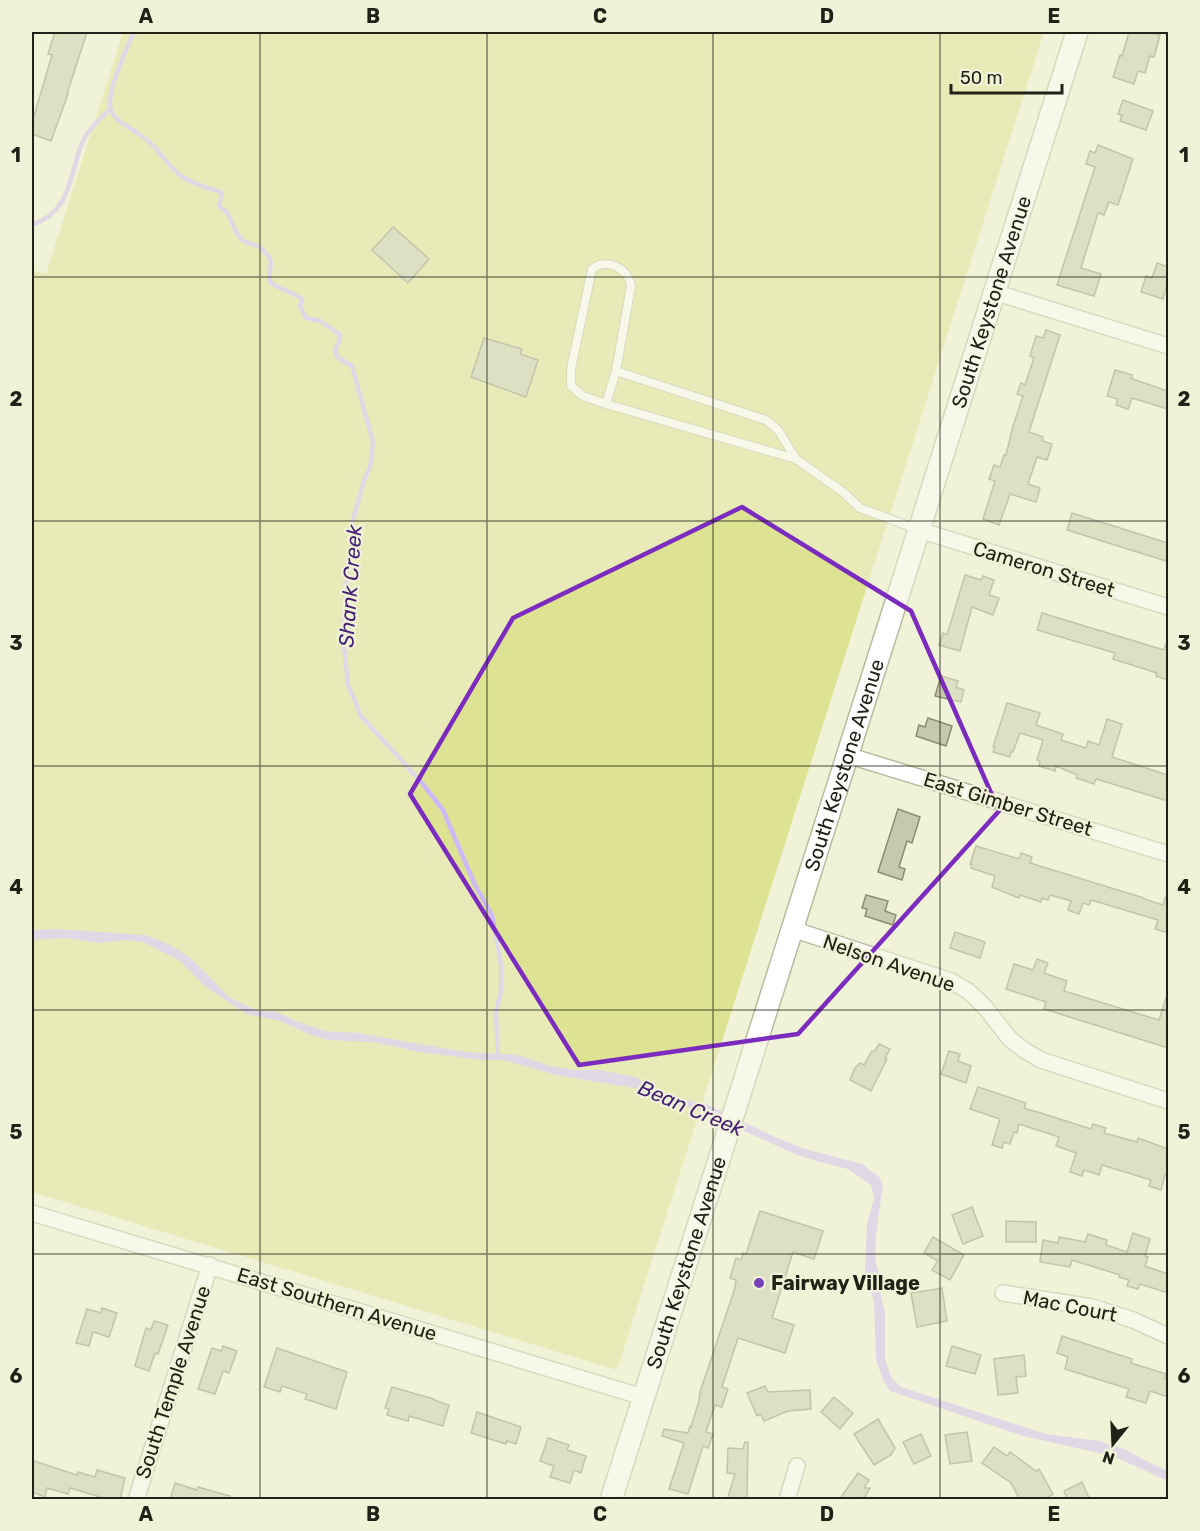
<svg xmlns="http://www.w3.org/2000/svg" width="1200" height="1531" viewBox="0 0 1200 1531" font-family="Rubik,sans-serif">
<rect width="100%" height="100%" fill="#f0f3d7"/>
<polygon fill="#dde393" points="123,32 1044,32 617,1370 32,1192 32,270 46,274"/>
<polygon fill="#ceb9f7" points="57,929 145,935 164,942 182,952 193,960 229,997 254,1009 280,1013 296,1021 325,1031 358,1033 466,1052 518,1055 550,1066 576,1070 599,1070 636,1077 662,1094 706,1104 777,1138 802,1148 862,1164 879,1177 883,1184 876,1235 875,1261 879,1272 881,1296 885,1312 885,1359 891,1377 901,1387 1046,1434 1099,1441 1124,1449 1148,1462 1168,1471 1168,1481 1113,1456 1023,1436 890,1391 883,1380 876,1360 874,1302 865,1269 867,1224 874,1198 871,1185 848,1169 816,1161 795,1154 693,1108 667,1105 634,1088 555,1075 504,1060 481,1060 420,1052 372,1042 328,1040 311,1035 280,1021 246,1014 206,987 180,961 143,942 126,940 97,943 66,938 32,940 32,930"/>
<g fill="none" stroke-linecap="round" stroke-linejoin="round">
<g stroke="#ceb9f7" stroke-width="4.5">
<path d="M134,32C127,48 105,93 111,110C115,122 133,129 142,136C158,147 165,163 180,175C193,185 208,187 222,193L219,206L227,212L236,232L243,241L260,247L269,257L271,262L269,281C279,290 291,291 302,299L300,307L306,318L320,321L339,334V342L335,349L337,357L352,366L373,442L370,468L365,477L352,523L353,542L348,560L343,637L348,685L361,716L422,783L443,810L475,885L492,915L501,965V991L496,1011L498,1058"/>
<path d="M32,225C75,210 68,170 85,137C91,127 102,117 110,109"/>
</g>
</g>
<g fill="#c7c9ae" stroke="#8c8e74" stroke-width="1.5">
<polygon points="55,32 87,32 67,94 68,94 51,141 32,134 32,123 52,55 48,54"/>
<polygon points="1129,32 1149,32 1160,35 1154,57 1150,56 1145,73 1138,71 1134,84 1113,77 1120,55 1122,56"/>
<polygon points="1123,100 1153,111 1146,130 1120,121 1122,115 1118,114"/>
<polygon points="1098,145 1133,159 1118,205 1109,202 1104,215 1098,213 1081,268 1101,274 1094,296 1057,285 1095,167 1086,164 1090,151 1095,153"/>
<polygon points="393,227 429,259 408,283 372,250"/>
<polygon points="1157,263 1168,267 1168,281 1163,299 1141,292 1146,276 1152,278"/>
<polygon points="1046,330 1060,335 1029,432 1043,437 1042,441 1052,444 1047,460 1037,457 1028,484 1040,488 1036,502 1010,494 999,525 983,519 995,481 989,479 994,465 1000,467 1004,455 1006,455 1013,426 1023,396 1017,394 1021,383 1025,385 1034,358 1030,356 1036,336 1043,338"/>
<polygon points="484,338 522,349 520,354 538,360 526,397 471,377"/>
<polygon points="1115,370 1132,375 1131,378 1138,381 1168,391 1168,409 1132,398 1128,409 1116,405 1118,399 1107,396"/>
<polygon points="1072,513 1168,543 1166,561 1067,530"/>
<polygon points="965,575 981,580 983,576 994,580 989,595 999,598 993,615 972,607 960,651 939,645 943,633 947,635"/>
<polygon points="1042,613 1164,650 1166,644 1168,644 1168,680 1156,676 1157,673 1113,659 1115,653 1037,630"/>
<polygon points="941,676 958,681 956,687 964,690 961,702 935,696"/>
<polygon points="1007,703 1040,713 1036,725 1063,734 1061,740 1086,748 1088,741 1099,745 1107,719 1122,724 1112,757 1168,775 1168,801 1096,779 1094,784 1076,778 1077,775 1056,766 1055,771 1039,766 1040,761 1037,760 1043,740 1020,733 1013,752 1011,752 1010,757 993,752 995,747 993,747"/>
<polygon points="928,718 952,726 946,746 916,736 919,725 925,727"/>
<polygon points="898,809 920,817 912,843 907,841 899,867 905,869 902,880 878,872"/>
<polygon points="976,846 1019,859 1021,853 1032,857 1030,863 1144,898 1144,899 1163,905 1166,896 1168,897 1168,933 1155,929 1158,920 1091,900 1089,905 1083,903 1079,914 1068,910 1071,901 1050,895 1048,900 1042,898 1041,902 1020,895 1019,898 992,887 995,876 971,868 972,864 970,864"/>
<polygon points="866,895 888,901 885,911 896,915 893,925 865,916 867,909 862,908"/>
<polygon points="955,932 985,942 980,958 950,948"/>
<polygon points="1037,959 1048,963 1044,973 1067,981 1064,991 1159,1020 1166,998 1168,999 1168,1048 1044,1009 1046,1002 1006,989 1014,964 1033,970"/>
<polygon points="879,1044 890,1049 885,1058 887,1059 871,1091 850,1080 855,1068 860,1063 864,1065 872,1051 874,1052"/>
<polygon points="949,1051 960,1054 958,1061 971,1066 966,1083 941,1074"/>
<polygon points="978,1087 1026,1103 1024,1108 1044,1114 1091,1129 1093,1124 1106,1128 1104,1133 1137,1142 1138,1138 1168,1149 1168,1176 1165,1175 1161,1190 1149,1186 1151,1180 1102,1165 1099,1175 1084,1170 1082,1176 1070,1172 1076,1153 1056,1146 1059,1137 1019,1124 1017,1133 1014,1132 1010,1144 1004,1142 1002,1148 992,1145 1000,1119 970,1109"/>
<polygon points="972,1207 983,1236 963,1244 952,1215"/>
<polygon points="760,1211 823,1231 814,1259 793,1252 772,1318 794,1325 785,1353 738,1338 722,1387 728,1389 722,1407 715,1405 706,1432 713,1434 708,1448 703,1446 688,1494 669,1489 684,1443 662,1436 664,1429 688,1433 690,1426 691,1427 699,1401 700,1392 735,1288 736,1280 730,1278 736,1258 741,1260 743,1253 746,1254"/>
<polygon points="1006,1221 1036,1222 1036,1242 1006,1242"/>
<polygon points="1133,1233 1150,1239 1145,1256 1148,1257 1145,1266 1168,1274 1168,1293 1140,1284 1138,1289 1127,1286 1129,1280 1119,1277 1120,1275 1072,1260 1070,1267 1040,1262 1043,1240 1058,1243 1059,1237 1085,1242 1088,1234 1107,1240 1106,1245 1127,1252"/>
<polygon points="933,1237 964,1255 950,1280 932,1270 938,1261 924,1253"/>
<polygon points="942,1288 947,1321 917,1327 911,1293"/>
<polygon points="102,1308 117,1313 109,1337 93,1332 89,1346 76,1343 87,1309 101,1313"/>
<polygon points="154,1321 168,1325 158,1354 155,1353 149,1371 135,1366 146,1328 151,1330"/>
<polygon points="1062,1336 1132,1359 1131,1363 1166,1374 1164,1379 1168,1380 1168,1397 1150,1391 1146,1403 1126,1397 1129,1389 1065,1369 1068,1357 1057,1353"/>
<polygon points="223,1346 237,1351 229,1373 223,1371 215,1394 198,1389 212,1348 221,1351"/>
<polygon points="952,1346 981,1355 975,1374 946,1366"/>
<polygon points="277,1348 347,1372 336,1409 305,1399 307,1394 282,1386 280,1392 264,1387"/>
<polygon points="1024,1355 1026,1376 1016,1377 1018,1393 998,1395 994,1359"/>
<polygon points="765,1386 768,1392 810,1390 811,1409 788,1411 764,1421 761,1414 757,1416 747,1393"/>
<polygon points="392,1387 434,1399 434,1400 449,1405 443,1426 409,1416 408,1421 387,1415 389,1409 385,1408"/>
<polygon points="834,1397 853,1413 840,1429 821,1412"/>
<polygon points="477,1412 521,1427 516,1444 507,1441 506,1444 471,1433"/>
<polygon points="878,1419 895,1448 891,1455 874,1465 854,1434"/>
<polygon points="967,1432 972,1461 950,1464 945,1435"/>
<polygon points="921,1434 931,1456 914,1464 903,1442"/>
<polygon points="548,1438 569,1445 567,1450 586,1456 581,1473 574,1470 570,1483 550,1477 554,1466 540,1461"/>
<polygon points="745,1442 748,1442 747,1500 727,1500 735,1474 727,1473 728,1448 743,1449"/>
<polygon points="994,1447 1007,1456 1010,1452 1036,1471 1039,1469 1053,1494 1043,1500 1020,1500 1011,1483 982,1463"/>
<polygon points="34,1461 77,1475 78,1472 95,1477 97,1470 125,1478 120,1500 110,1500 70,1488 68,1494 47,1488 45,1497 32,1492 32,1468"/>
<polygon points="858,1473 869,1480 864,1488 870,1488 863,1500 839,1500"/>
<polygon points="1082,1482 1090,1500 1068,1500 1064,1491"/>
<polygon points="175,1483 197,1490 198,1487 230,1496 230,1500 170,1500"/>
</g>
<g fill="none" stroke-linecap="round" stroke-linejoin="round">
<g stroke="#b8bb9f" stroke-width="10">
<g id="service">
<polyline points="606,404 616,371"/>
<path d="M796,459L778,430L766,420L616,371L631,286C629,269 607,257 592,269L571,369V386L583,396L606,404L796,459L843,492L860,508L917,529"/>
</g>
</g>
<g stroke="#b8bb9f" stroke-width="18">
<g id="minor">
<polyline points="994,292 1168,346"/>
<polyline points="919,530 1168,607"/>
<polyline points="847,755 1168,854"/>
<polyline points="792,929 951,981 968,991 984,1006 1010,1039 1024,1050 1041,1060 1168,1101"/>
<polyline points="32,1213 643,1397"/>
<polyline points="1003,1293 1092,1307 1133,1320 1168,1336"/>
<polyline points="136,1500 210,1265"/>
<polyline points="787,1500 797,1466"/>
</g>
</g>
<g stroke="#b8bb9f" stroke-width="24">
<g id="secondary">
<path id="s1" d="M611,1500L1077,32"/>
</g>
</g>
<use href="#service" stroke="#fff" stroke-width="8"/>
<use href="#minor" stroke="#fff" stroke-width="15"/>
<use href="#secondary" stroke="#fff" stroke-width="21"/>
</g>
<path d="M0 0H1200V1531H0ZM742,507L911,611L999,811L798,1034L579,1065L410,794L513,618Z" fill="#f0f3d7" fill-opacity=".55" fill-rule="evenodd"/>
<path fill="none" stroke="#7b2cbf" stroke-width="4.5" stroke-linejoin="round" d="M742,507L911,611L999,811L798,1034L579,1065L410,794L513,618Z"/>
<path fill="none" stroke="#212217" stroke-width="1.5" stroke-opacity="0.55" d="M260,32V1500M487,32V1500M713,32V1500M940,32V1500M32,277H1168M32,521H1168M32,766H1168M32,1010H1168M32,1254H1168"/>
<circle fill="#7541b8" stroke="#f0f3d7" stroke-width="2" cx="759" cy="1283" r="6"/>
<g text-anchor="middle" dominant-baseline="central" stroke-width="4.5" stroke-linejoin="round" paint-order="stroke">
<g font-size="20" fill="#212217" stroke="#f0f3d7">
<text stroke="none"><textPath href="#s1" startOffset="1257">South Keystone Avenue</textPath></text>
<text transform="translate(1044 569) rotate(17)">Cameron Street</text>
<text stroke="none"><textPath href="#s1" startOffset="771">South Keystone Avenue</textPath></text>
<text transform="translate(1008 804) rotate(17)">East Gimber Street</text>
<text transform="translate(889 963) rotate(19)">Nelson Avenue</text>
<text stroke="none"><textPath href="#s1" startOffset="249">South Keystone Avenue</textPath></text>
<text transform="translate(337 1304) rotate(17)">East Southern Avenue</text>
<text transform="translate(1070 1306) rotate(11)">Mac Court</text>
<text transform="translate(173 1382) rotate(-72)">South Temple Avenue</text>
</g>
<g font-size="20" font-weight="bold" fill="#212217" stroke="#f0f3d7" text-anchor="start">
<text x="771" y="1283">Fairway Village</text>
</g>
<g font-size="21" font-style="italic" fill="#461f75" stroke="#f0f3d7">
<text transform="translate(350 586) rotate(-86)">Shank Creek</text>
<text transform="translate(691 1108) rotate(23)">Bean Creek</text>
</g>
</g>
<rect width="1200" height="1531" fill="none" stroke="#f0f3d7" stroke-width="66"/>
<g transform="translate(1113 1444) rotate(198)" stroke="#f0f3d7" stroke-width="4.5" paint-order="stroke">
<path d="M0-4.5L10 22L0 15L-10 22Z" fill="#212217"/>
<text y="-9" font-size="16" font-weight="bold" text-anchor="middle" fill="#212217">N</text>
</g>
<path d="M951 84v9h111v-9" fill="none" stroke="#212217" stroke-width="3"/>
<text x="960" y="84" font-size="18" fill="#212217" stroke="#f0f3d7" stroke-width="4.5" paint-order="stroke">50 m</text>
<rect x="33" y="33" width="1134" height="1465" fill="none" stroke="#212217" stroke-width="2"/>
<g font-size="20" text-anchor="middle" font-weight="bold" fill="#212217">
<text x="146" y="23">A</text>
<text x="373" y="23">B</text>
<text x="600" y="23">C</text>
<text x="827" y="23">D</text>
<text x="1054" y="23">E</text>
<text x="16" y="162">1</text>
<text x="1184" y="162">1</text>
<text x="16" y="406">2</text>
<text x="1184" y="406">2</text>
<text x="16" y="650">3</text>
<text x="1184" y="650">3</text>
<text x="16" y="894">4</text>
<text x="1184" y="894">4</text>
<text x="16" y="1139">5</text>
<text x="1184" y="1139">5</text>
<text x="16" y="1383">6</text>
<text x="1184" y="1383">6</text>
<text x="146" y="1521">A</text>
<text x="373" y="1521">B</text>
<text x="600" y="1521">C</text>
<text x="827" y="1521">D</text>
<text x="1054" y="1521">E</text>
</g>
</svg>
